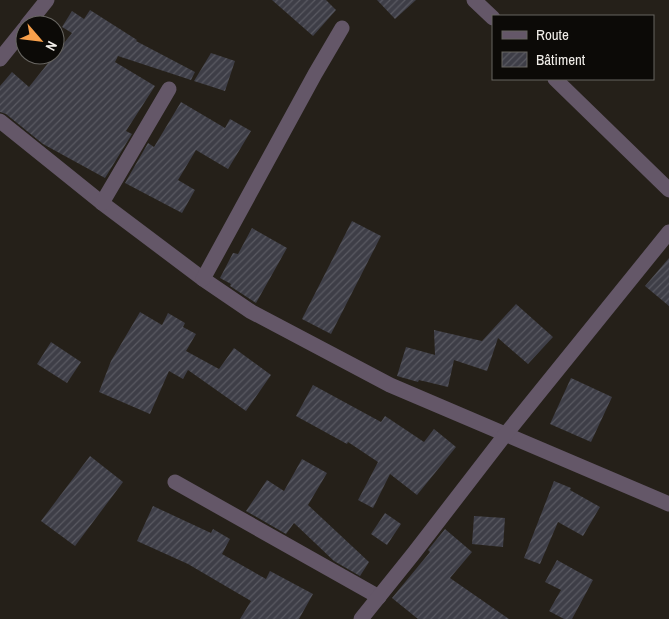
<svg xmlns="http://www.w3.org/2000/svg" width="669" height="619" viewBox="0 0 669 619" font-family="'Archivo Narrow',sans-serif">
<defs>
<pattern id="building-hatch" width="6" height="6" patternUnits="userSpaceOnUse" patternTransform="scale(1.25)"><rect width="6" height="6" fill="#3e3e47"/><path d="M-1 1l2-2M0 6l6-6M5 7l2-2" fill="none" stroke="#5a5a62"/></pattern>
</defs>
<rect width="100%" height="100%" fill="#252019"/>
<g fill="url(#building-hatch)">
<polygon points="272,0 326,0 336,10 313,36"/>
<polygon points="377,0 416,0 395,19"/>
<polygon points="90,10 137,40 136,41 195,72 191,80 118,56 115,62 155,86 126,131 132,134 105,178 43,144 6,114 0,112 0,86 12,72 29,87 72,33 62,27 72,11 84,19"/>
<polygon points="211,53 235,61 225,91 194,81"/>
<polygon points="181,102 225,128 230,119 251,131 228,169 196,150 178,180 195,190 182,213 125,183 148,143 154,147"/>
<polygon points="352,221 381,236 331,334 302,319"/>
<polygon points="252,228 287,248 256,303 230,286 231,284 220,278 233,253 238,254"/>
<polygon points="669,258 669,306 645,286"/>
<polygon points="516,304 553,337 528,364 498,338 487,371 454,360 448,387 419,380 418,382 397,376 406,347 435,355 434,330 482,341"/>
<polygon points="140,312 162,325 168,313 185,323 183,327 196,334 186,351 219,369 234,348 271,375 246,411 188,370 183,379 169,371 150,414 99,392 111,361"/>
<polygon points="51,342 81,362 67,383 37,364"/>
<polygon points="571,378 612,397 591,442 550,424"/>
<polygon points="313,385 381,422 385,416 424,442 434,429 456,447 417,495 390,474 373,508 358,500 378,462 348,442 347,444 296,416"/>
<polygon points="90,456 123,482 75,546 41,521"/>
<polygon points="302,459 327,473 308,505 369,562 360,576 334,561 294,523 286,534 246,511 267,480 284,491"/>
<polygon points="554,481 571,488 570,490 600,507 583,536 558,522 540,564 524,558"/>
<polygon points="153,506 211,533 213,529 230,539 222,554 266,579 270,571 313,594 299,619 240,619 251,601 188,564 137,541"/>
<polygon points="385,513 401,524 387,545 371,534"/>
<polygon points="474,516 505,518 503,547 472,544"/>
<polygon points="445,529 472,552 450,578 509,619 418,619 392,598 430,552 428,550"/>
<polygon points="557,560 593,580 572,619 564,619 549,611 561,590 545,582"/>
</g>
<g fill="none" stroke-linecap="round" stroke-linejoin="round">
<g stroke="#645768" stroke-width="15">
<polyline points="474,0 493,18"/>
<polyline points="27,25 47,0"/>
<polyline points="0,59 25,28"/>
<polyline points="555,79 669,190"/>
<polyline points="0,121 102,203 203,279 250,311 390,385 669,504"/>
<polyline points="102,203 169,89"/>
<polyline points="203,279 315,74 342,28"/>
<polyline points="175,482 379,597"/>
<polyline points="361,619 414,553 505,435 669,232"/>
</g>
</g>
<rect x="492" y="15" width="162" height="65" fill="#0c0a07" stroke="#676561"/>
<rect x="502" y="31" width="25" height="8" fill="#645768" stroke="#676561"/>
<text x="536" y="40" font-size="15" fill="#f0ede8">Route</text>
<rect x="502" y="52" width="25" height="15" fill="url(#building-hatch)" stroke="#676561"/>
<text x="536" y="65" font-size="15" fill="#f0ede8">Bâtiment</text>
<g transform="translate(40 40) rotate(118)"><circle r="24" fill="#0c0a07" stroke="#676561"/>
<path d="M0-4L9 19L0 12L-9 19Z" fill="#f8a04b"/>
<text y="-8" font-size="14" font-weight="bold" text-anchor="middle" fill="#f0ede8">N</text>
</g>
</svg>
